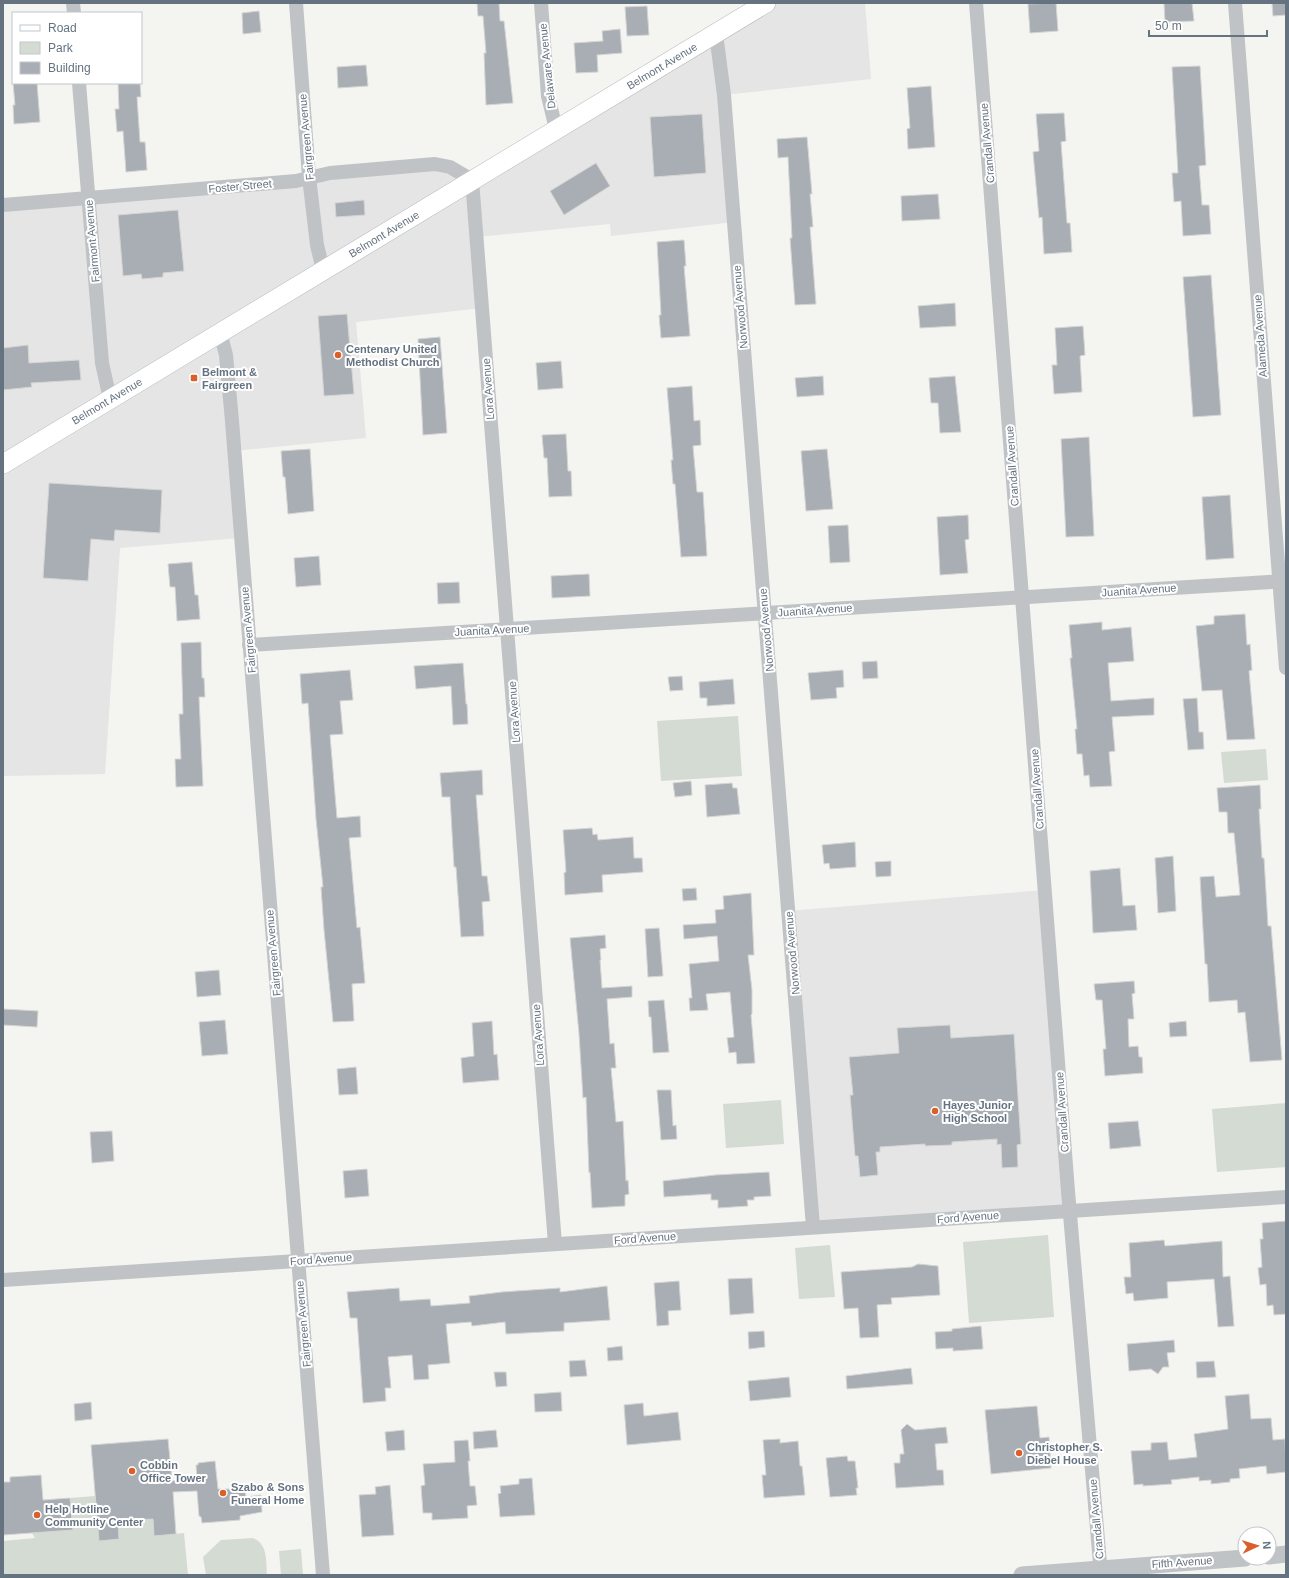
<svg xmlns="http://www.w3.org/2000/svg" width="1289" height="1578" viewBox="0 0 1289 1578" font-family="Helvetica,sans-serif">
<rect width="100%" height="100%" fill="#f4f4f0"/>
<g fill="#e4e5e4">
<polygon points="764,3 865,3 871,79 724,95 734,222 611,236 610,224 477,237 482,308 356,322 366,438 233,451 240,538 120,548 105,774 3,776 3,205 435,164 472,180"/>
<polygon points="1045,890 1070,1211 813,1227 788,911"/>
</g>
<g fill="#d4dbd2">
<polygon points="738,716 742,776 661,781 657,721"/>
<polygon points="1266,749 1268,780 1224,783 1221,752"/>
<polygon points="781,1100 784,1144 726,1148 723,1104"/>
<polygon points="1286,1103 1286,1167 1217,1172 1212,1109"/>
<polygon points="1048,1235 1054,1317 969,1323 963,1242"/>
<polygon points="830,1245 835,1297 799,1299 795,1248"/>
<polygon points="95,1496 99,1541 119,1539 118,1521 153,1519 154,1536 184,1533 188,1575 3,1575 3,1541 35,1538 32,1533 73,1530 70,1498"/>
<path d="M253,1538C268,1544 266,1561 267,1575H206L203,1557L221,1540Z"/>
<polygon points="301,1549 303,1575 281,1575 279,1551"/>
</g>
<g fill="#a8aeb4" stroke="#d5d5d3">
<polygon points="477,3 499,3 500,21 504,21 513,103 486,105 484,53 486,53 483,16 478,16"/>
<polygon points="1056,3 1058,31 1030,33 1028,4"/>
<polygon points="1164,3 1192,3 1194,21 1165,22"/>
<polygon points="1272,3 1286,3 1286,15 1273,16"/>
<polygon points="647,6 649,35 627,36 625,7"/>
<polygon points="259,11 261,32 243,34 242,13"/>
<polygon points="620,29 622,53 597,55 598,72 576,73 574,43 603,41 602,31"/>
<polygon points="366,65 368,86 338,88 337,67"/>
<polygon points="1200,66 1206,165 1199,166 1202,205 1209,205 1211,234 1183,236 1181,201 1174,202 1172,173 1178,173 1172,67"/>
<polygon points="13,83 37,83 40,122 14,124 13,105 15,105"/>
<polygon points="118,83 140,83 141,97 137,97 140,142 145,142 147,170 126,172 123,131 117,132 115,109 119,109"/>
<polygon points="931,86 935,147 908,149 907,129 910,128 907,88"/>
<polygon points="1064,113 1066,141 1061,142 1067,223 1070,223 1072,252 1044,254 1042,217 1039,218 1033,152 1039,151 1036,114"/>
<polygon points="702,114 706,173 654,177 650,117"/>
<polygon points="807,137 812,194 810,194 813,227 810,227 816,304 795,305 790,238 792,238 788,157 778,158 777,139"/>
<polygon points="596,163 610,186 564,215 550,191"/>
<polygon points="938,194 940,219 902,221 901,196"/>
<polygon points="364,200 365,215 336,217 335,203"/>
<polygon points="178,210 184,271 163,273 163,277 142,279 141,274 123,276 118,215"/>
<polygon points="684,240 686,266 684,266 690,336 661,338 659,315 661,315 657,242"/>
<polygon points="1211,275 1221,415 1193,417 1183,277"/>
<polygon points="955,303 956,326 920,328 918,306"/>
<polygon points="347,314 354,394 324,396 318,316"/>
<polygon points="1083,326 1085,355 1080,356 1082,392 1054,394 1052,365 1057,365 1055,328"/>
<polygon points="440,337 447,433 423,435 418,339"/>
<polygon points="28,345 29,363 79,360 81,380 31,383 32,387 3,390 3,348"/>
<polygon points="561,361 563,388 538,390 536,363"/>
<polygon points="823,376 824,395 797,397 795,378"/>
<polygon points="955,376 961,432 940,433 938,403 931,403 929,378"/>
<polygon points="692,386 694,421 700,420 701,445 693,446 697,492 703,492 707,556 681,557 675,484 673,484 671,460 673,460 667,388"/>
<polygon points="566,434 568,471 571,471 572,496 549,497 547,458 544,458 542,435"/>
<polygon points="1089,437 1094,536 1066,537 1061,439"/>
<polygon points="310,449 314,511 288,514 285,477 283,477 281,451"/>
<polygon points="827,449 833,509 806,511 801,451"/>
<polygon points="49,483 162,490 160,533 115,530 114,541 91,539 88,581 43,578"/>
<polygon points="1230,495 1234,558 1206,560 1202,497"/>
<polygon points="968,515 969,539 965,540 968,573 940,575 937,517"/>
<polygon points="848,525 850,562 830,563 828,526"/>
<polygon points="319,556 321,585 296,587 294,558"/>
<polygon points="192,562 195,595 198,595 200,619 177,621 175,587 170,587 168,564"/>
<polygon points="589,574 590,596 552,598 551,576"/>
<polygon points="459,582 460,603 438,604 437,583"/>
<polygon points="1245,614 1247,645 1250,644 1252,670 1249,671 1255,739 1227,740 1222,690 1202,691 1196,626 1214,624 1214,616"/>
<polygon points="1102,622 1102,630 1131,627 1134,661 1108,663 1111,701 1154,698 1154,715 1112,717 1115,751 1109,752 1112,786 1090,787 1089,775 1084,776 1082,754 1077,754 1075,729 1077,729 1070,658 1072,658 1069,625"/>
<polygon points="201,642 202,678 204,678 205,697 199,697 203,786 176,787 175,759 181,759 179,714 183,714 181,643"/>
<polygon points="877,661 878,678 863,679 862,662"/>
<polygon points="463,663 466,704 467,704 468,724 453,725 451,686 416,689 414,666"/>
<polygon points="350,670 353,700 340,701 343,734 330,735 337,818 360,816 361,837 349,838 357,928 360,927 365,983 352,984 354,1021 333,1022 324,930 321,887 323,887 316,819 308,703 302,704 300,674"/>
<polygon points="843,670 844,687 836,688 837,698 811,700 808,673"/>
<polygon points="682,676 683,690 670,691 668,677"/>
<polygon points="733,679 735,704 707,706 707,698 700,698 699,682"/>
<polygon points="1197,698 1199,732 1203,732 1204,749 1188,750 1183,699"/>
<polygon points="482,770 483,795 476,795 482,876 487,876 490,901 482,902 484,936 461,937 456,867 454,867 450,797 442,797 440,773"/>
<polygon points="691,781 692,795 675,797 673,783"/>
<polygon points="732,783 733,788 737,788 740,814 707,817 705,785"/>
<polygon points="1260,785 1261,809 1259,809 1262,858 1264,858 1268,926 1271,926 1282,1060 1250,1062 1245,1012 1238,1013 1237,1000 1209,1002 1207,964 1205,964 1200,877 1214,876 1216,897 1240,895 1234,833 1228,833 1227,812 1219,812 1217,788"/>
<polygon points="592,828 593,835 597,834 598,840 633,837 634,858 642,858 643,872 602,875 603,892 565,895 564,873 566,872 563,830"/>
<polygon points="855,842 856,867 830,869 829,863 824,864 822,845"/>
<polygon points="1173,856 1176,911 1158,913 1155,858"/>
<polygon points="891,861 891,876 876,877 875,862"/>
<polygon points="1120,868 1123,906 1135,905 1137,930 1093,933 1090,871"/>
<polygon points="696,888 697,900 683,901 682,889"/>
<polygon points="751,893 754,955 748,955 752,990 752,1014 751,1015 755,1063 737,1064 736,1052 729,1053 727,1038 734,1037 730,992 706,994 708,1010 690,1011 689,998 692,998 689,964 719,961 717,936 684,939 683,925 716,923 715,910 724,909 723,896"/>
<polygon points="659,928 663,976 648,977 645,929"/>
<polygon points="605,935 606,948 600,949 601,960 600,960 602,988 632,986 632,997 607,999 610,1044 614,1043 616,1068 611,1068 616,1122 623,1121 626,1181 628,1180 629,1194 625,1195 625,1206 592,1208 590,1172 589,1173 586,1097 583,1098 579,1034 570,938"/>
<polygon points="219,970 221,995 197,997 195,972"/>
<polygon points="1134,981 1135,993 1132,994 1134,1019 1128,1019 1129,1047 1138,1046 1139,1057 1142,1057 1143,1073 1105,1076 1103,1049 1106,1049 1102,1000 1096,1000 1094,984"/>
<polygon points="664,1000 669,1052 653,1053 651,1017 649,1017 648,1001"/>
<polygon points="3,1009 38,1011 37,1027 3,1025"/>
<polygon points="225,1020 228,1054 202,1056 199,1022"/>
<polygon points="492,1021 494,1055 497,1054 499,1080 463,1083 461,1058 474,1056 472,1023"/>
<polygon points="1186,1021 1187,1036 1170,1037 1169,1023"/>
<polygon points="950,1025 951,1038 1014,1034 1021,1144 1017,1145 1018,1167 1002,1168 1001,1144 997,1145 997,1139 952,1142 952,1145 925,1146 925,1144 880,1147 880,1152 876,1152 878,1175 860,1177 858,1156 855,1156 850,1095 853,1095 849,1057 899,1053 897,1028"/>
<polygon points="356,1067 358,1094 339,1095 337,1069"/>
<polygon points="657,1090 671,1090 673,1126 676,1125 677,1139 661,1140"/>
<polygon points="1138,1121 1141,1146 1110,1149 1108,1123"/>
<polygon points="112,1131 114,1161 92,1163 90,1132"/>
<polygon points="367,1169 369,1196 345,1198 343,1171"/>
<polygon points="769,1172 771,1196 754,1197 754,1200 747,1200 748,1206 718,1208 718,1200 711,1200 711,1194 664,1197 663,1181 715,1175"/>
<polygon points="1286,1221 1286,1314 1274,1315 1273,1305 1267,1306 1266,1284 1260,1285 1258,1268 1262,1267 1260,1239 1263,1239 1262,1223"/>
<polygon points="1164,1240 1165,1246 1222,1241 1223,1277 1230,1276 1234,1326 1218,1327 1214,1279 1167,1282 1168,1298 1134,1301 1133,1293 1126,1294 1124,1277 1131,1277 1129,1243"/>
<polygon points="918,1264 938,1266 940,1295 891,1298 892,1304 877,1305 879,1337 860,1338 858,1308 844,1309 841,1272 912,1267"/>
<polygon points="752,1278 754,1313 730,1315 728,1279"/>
<polygon points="679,1281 681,1310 668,1311 669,1325 657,1326 654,1283"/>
<polygon points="607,1286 610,1320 564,1323 564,1331 506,1334 505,1322 472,1326 471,1322 446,1324 450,1363 428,1365 429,1379 414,1380 412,1355 388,1357 391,1388 385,1388 386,1401 363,1403 357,1318 350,1318 347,1292 399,1288 400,1301 430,1299 431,1306 470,1303 469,1296 502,1292 560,1288 560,1292"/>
<polygon points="981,1326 983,1349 953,1351 953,1348 936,1349 935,1332 952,1331 952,1329"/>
<polygon points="764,1331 765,1347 749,1349 748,1332"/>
<polygon points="1174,1340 1175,1352 1167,1353 1169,1367 1163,1367 1158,1374 1151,1369 1129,1371 1127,1344"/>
<polygon points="622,1346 623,1360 608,1361 607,1348"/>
<polygon points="585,1360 587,1376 570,1377 569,1361"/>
<polygon points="1214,1361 1216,1377 1197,1378 1196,1362"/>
<polygon points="911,1368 913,1384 847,1389 846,1376"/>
<polygon points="494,1372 506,1372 507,1386 496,1387"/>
<polygon points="789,1377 791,1397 750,1401 748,1381"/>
<polygon points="561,1392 562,1411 535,1412 534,1394"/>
<polygon points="1249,1394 1251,1419 1271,1418 1273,1440 1285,1439 1286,1472 1267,1474 1266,1466 1239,1469 1240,1478 1230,1479 1230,1482 1211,1484 1211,1480 1199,1481 1199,1477 1171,1480 1172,1484 1143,1486 1143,1484 1134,1485 1131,1451 1151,1450 1151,1443 1167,1442 1169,1460 1197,1457 1194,1434 1228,1429 1225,1396"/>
<polygon points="91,1402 92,1419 75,1421 74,1404"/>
<polygon points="643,1403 644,1416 678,1412 681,1440 627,1445 624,1405"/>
<polygon points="1037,1406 1040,1438 1049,1437 1051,1468 991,1474 985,1410"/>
<polygon points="907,1424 915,1430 946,1427 948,1443 935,1444 937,1470 943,1470 944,1485 896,1488 894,1463 900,1463 900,1454 904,1454 901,1430"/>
<polygon points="404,1430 405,1450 387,1451 385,1432"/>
<polygon points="496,1430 498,1447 474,1449 473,1432"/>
<polygon points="168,1439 172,1481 197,1478 196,1465 198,1465 198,1463 215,1461 218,1489 245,1489 246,1497 261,1495 262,1512 240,1516 240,1520 202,1523 201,1517 199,1516 197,1491 173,1492 176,1534 154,1536 153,1519 118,1521 119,1539 99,1541 91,1445"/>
<polygon points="780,1439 780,1443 798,1441 800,1466 802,1466 805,1495 764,1498 762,1475 766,1475 763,1440"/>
<polygon points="468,1440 470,1461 468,1461 470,1486 475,1486 477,1505 467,1506 468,1518 432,1520 432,1513 423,1513 421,1486 425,1485 423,1464 455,1462 454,1441"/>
<polygon points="847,1456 848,1461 855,1461 858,1488 856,1488 857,1495 830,1497 826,1458"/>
<polygon points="41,1475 43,1500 70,1498 73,1530 3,1535 3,1482 10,1482 10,1477"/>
<polygon points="532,1478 535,1515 500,1517 498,1494 501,1493 500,1486 519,1484 519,1479"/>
<polygon points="390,1485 394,1535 362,1537 359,1495 376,1494 375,1487"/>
</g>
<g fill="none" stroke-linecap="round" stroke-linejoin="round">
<g stroke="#b2b6ba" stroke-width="20">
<polyline id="secondary" points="3,464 766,3"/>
</g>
<g stroke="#bfc3c6" stroke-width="14">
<polyline points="73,3 74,13"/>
<polyline points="296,3 309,177 317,245 323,270"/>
<polyline points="541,3 548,96 556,129"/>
<polyline points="976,3 1068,1191 1101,1575"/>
<polyline points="1235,3 1286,668"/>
<polyline points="716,34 724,95 813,1227"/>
<polyline points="79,83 102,363 110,399"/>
<polyline points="3,205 296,181 330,173 435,164 450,167 472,180 555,1244"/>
<polyline points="220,332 226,355 232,421 323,1575"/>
<polyline points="249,645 1286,581"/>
<polyline points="3,1280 1286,1197"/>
</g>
<g stroke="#bfc3c6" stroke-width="17">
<polyline points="1269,1556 1286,1554"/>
<polyline points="1022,1575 1245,1558"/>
</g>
<use href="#secondary" stroke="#fff" stroke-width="19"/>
</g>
<g fill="#d9602b" stroke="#fff" stroke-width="1.5">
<circle cx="338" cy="355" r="4"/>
<rect x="190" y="374" width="8" height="8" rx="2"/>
<circle cx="935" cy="1111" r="4"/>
<circle cx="1019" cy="1453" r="4"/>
<circle cx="132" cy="1471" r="4"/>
<circle cx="223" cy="1493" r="4"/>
<circle cx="37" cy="1515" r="4"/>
</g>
<g text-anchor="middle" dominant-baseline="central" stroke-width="4" stroke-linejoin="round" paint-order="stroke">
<g font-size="11" fill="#657280" stroke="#fff">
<text transform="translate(547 66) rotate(-96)">Delaware Avenue</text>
<text transform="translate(662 66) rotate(-31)">Belmont Avenue</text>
<text transform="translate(306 137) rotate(-95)">Fairgreen Avenue</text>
<text transform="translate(987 143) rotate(-95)">Crandall Avenue</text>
<text transform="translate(240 186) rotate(-5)">Foster Street</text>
<text transform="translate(384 234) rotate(-31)">Belmont Avenue</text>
<text transform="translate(92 241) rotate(-95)">Fairmont Avenue</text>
<text transform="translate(740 307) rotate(-95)">Norwood Avenue</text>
<text transform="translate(1260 336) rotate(-94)">Alameda Avenue</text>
<text transform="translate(488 389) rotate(-94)">Lora Avenue</text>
<text transform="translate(107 401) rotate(-31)">Belmont Avenue</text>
<text transform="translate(1012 466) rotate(-94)">Crandall Avenue</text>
<text transform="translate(1139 590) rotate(-4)">Juanita Avenue</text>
<text transform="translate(815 610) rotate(-4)">Juanita Avenue</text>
<text transform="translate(248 630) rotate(-95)">Fairgreen Avenue</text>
<text transform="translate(492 630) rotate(-3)">Juanita Avenue</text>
<text transform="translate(766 630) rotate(-95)">Norwood Avenue</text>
<text transform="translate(514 712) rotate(-94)">Lora Avenue</text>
<text transform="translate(1037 789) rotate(-94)">Crandall Avenue</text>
<text transform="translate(273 953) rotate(-95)">Fairgreen Avenue</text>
<text transform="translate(792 953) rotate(-95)">Norwood Avenue</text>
<text transform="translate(538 1035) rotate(-94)">Lora Avenue</text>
<text transform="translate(1062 1112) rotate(-94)">Crandall Avenue</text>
<text transform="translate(968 1217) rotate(-4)">Ford Avenue</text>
<text transform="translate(645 1238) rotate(-4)">Ford Avenue</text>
<text transform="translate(321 1259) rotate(-4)">Ford Avenue</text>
<text transform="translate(303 1324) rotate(-95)">Fairgreen Avenue</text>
<text transform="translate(1096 1519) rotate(-95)">Crandall Avenue</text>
<text transform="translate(1182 1562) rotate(-4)">Fifth Avenue</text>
</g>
<g font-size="11" font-weight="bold" fill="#657280" stroke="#fff" text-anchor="start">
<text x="346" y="349">Centenary United<tspan x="346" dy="13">Methodist Church</tspan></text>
<text x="202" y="372">Belmont &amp;<tspan x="202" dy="13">Fairgreen</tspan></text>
<text x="943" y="1105">Hayes Junior<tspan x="943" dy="13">High School</tspan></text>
<text x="1027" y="1447">Christopher S.<tspan x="1027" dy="13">Diebel House</tspan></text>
<text x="140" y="1465">Cobbin<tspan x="140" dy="13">Office Tower</tspan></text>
<text x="231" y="1487">Szabo &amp; Sons<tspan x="231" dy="13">Funeral Home</tspan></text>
<text x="45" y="1509">Help Hotline<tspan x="45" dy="13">Community Center</tspan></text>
</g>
</g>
<rect width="1289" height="1578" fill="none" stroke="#657280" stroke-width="8"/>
<rect x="12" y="12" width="130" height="72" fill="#ffffff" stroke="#c1c7cc"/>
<rect x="20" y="25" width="20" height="6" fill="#ffffff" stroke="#c1c7cc"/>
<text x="48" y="32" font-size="12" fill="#657280">Road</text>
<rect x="20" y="42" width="20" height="12" fill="#d4dbd2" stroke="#c1c7cc"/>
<text x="48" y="52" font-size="12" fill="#657280">Park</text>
<rect x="20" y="62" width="20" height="12" fill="#a8aeb4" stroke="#c1c7cc"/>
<text x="48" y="72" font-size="12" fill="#657280">Building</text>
<g transform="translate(1257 1546) rotate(86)"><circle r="19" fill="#ffffff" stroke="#c1c7cc"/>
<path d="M0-3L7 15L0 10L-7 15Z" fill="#d9602b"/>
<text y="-6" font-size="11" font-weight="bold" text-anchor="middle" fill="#657280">N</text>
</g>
<path d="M1149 30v6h118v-6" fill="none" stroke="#657280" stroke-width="2"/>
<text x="1155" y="30" font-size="12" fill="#657280" stroke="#ffffff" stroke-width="3" paint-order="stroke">50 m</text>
</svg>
